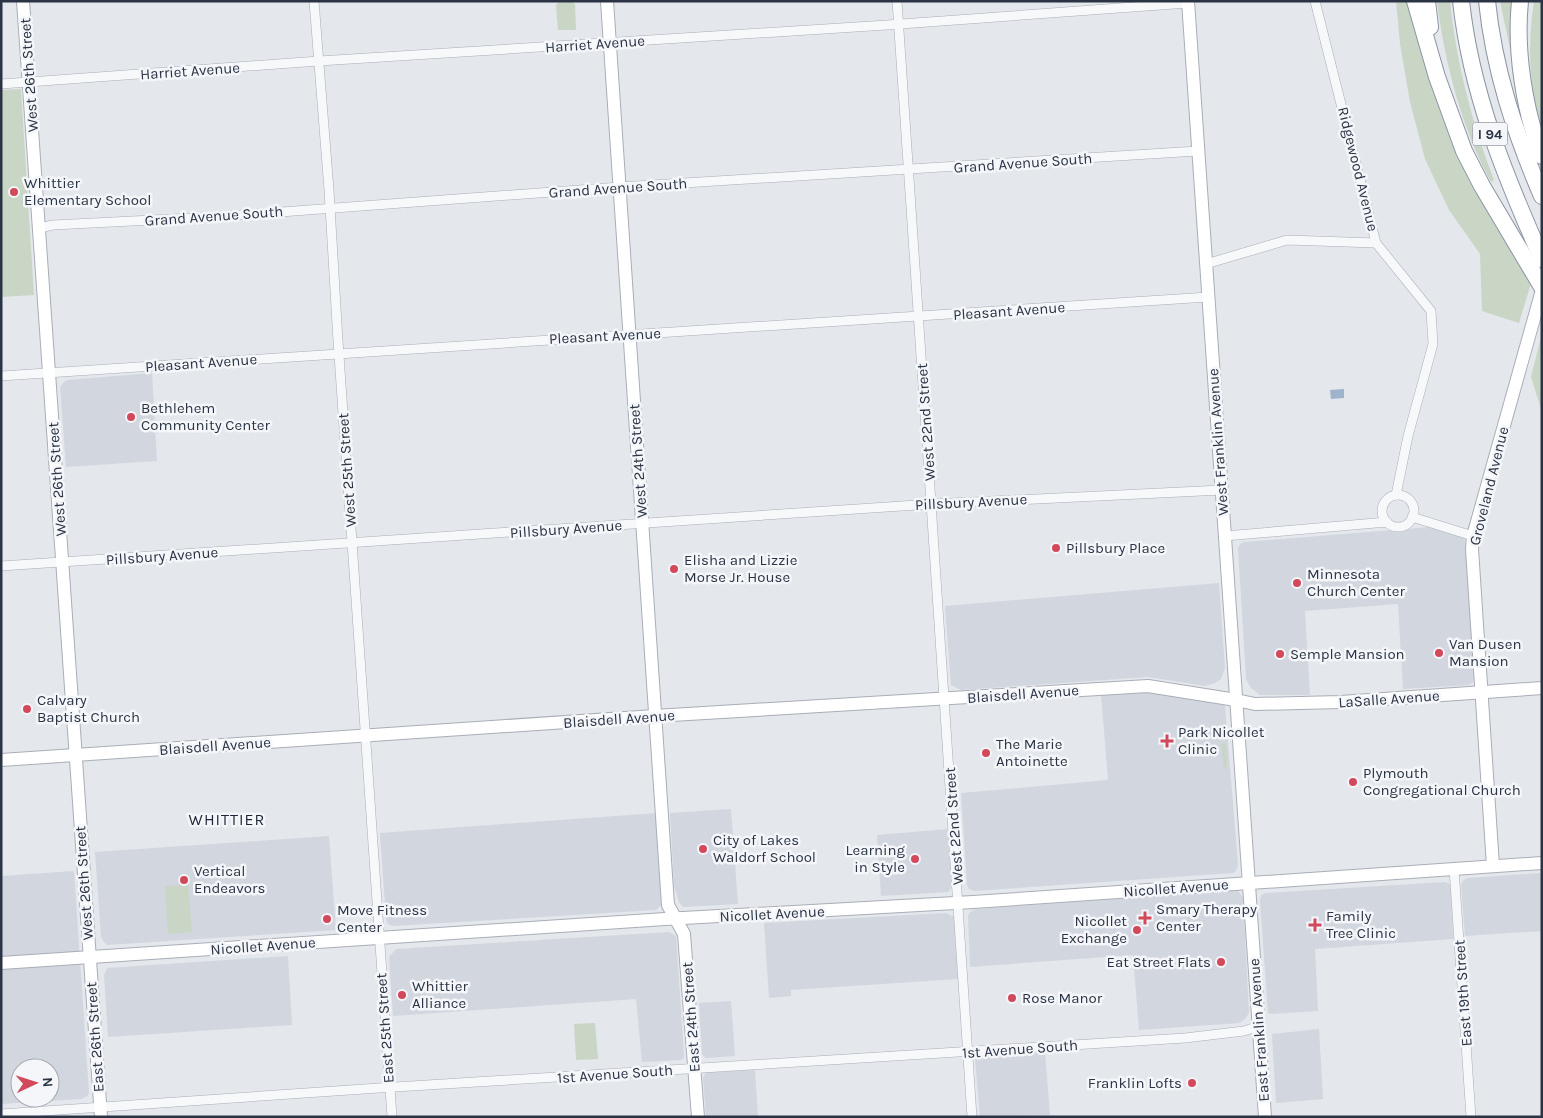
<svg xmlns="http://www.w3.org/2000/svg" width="1543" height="1118" viewBox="0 0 1543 1118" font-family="Karla,sans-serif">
<rect width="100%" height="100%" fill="#e4e7ec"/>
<g fill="#d2d6de" fill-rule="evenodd">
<polygon points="152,373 157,461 66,467 60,387 64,382 67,380"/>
<polygon points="1430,527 1443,528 1464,538 1465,541 1475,679 1473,682 1469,685 1403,689 1398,604 1305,611 1310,695 1260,695 1251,688 1246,679 1238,548 1240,544 1244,542"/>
<polygon points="1219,583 1225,668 1221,679 1215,683 1205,686 1148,677 961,690 951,685 945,606"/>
<polygon points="1147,692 1222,704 1225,706 1238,865 1236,871 1233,873 974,891 969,889 967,885 961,793 1108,780 1101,694"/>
<polygon points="731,809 738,904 683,907 679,902 674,886 670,813"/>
<polygon points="657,813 662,904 656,910 393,926 388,924 386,919 380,833"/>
<polygon points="949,829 953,884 951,888 948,892 881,896 877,835"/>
<polygon points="329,836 336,930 107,945 104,942 101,937 95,852"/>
<path d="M74,871L89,1093L87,1096L81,1099L1,1104V876ZM20,1068H50V1098H20Z"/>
<polygon points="1542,873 1542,931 1465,936 1461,884 1464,880 1467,878"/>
<polygon points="1445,882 1450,884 1451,887 1453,939 1315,949 1318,1011 1272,1014 1268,1013 1260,900 1261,895 1266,893"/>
<polygon points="1237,890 1243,897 1249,1012 1246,1018 1240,1023 1139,1030 1133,955 970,967 968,915 970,912 976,909"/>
<polygon points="946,913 954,917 958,979 791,990 791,996 769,998 764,923"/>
<polygon points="669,932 676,936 684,1055 684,1058 681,1060 642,1062 636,999 393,1016 389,957 396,949"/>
<polygon points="288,956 292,1025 108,1037 104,975 107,968"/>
<polygon points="731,1001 735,1056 706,1058 702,1054 699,1003"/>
<polygon points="1319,1029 1323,1099 1276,1103 1272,1034"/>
<polygon points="1045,1052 1050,1115 980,1117 975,1059 977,1056 979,1055"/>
<polygon points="755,1070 758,1117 706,1117 703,1078 705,1074 707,1072"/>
</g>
<g fill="#c9d6c5">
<polygon points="560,1 571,1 575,4 576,30 558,30 556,5"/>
<polygon points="1396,1 1411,1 1419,41 1434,94 1457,148 1532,280 1519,323 1482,311 1480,254 1449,210 1425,159 1410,102 1400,44"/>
<path d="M1437,1H1450C1456,62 1472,123 1494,180L1491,182C1462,130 1444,60 1437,1Z"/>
<polygon points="1500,1 1517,1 1512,58 1501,6"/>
<path d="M1534,1H1542V132C1529,89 1527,46 1534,1Z"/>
<polygon points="21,89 34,295 1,297 1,90"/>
<polygon points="1542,333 1542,412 1531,377"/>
<polygon points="1226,743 1227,767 1224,768 1221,744"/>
<polygon points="188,885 192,932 168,934 165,886"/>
<polygon points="595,1023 598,1059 576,1060 574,1024"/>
</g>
<polygon fill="#9fb4cc" points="1344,389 1344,398 1331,399 1330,390"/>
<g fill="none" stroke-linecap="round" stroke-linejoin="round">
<g stroke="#a9aeb7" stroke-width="10">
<g id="street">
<polyline points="314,1 329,190 338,341 392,1117"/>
<path d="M897,1C921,373 949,745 972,1117"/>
<polyline points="1315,1 1376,243 1431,311 1433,344 1408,436 1396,495"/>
<polyline points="1,84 319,61 887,25 1188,3"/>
<polyline points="39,228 53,225 212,217 620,187 1198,151"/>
<polyline points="1206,264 1287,240 1376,243"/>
<polyline points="1,376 1208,297"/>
<circle cx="1398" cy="511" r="16"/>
<polyline points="1412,517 1473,536"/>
<polyline points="1225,536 1387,522"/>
<polyline points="1,566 932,504 1222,490"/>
<polyline points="1454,869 1471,1117"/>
<polyline points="1,1114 379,1088 1185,1038 1244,1031 1259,1026"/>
</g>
</g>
<g stroke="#a9aeb7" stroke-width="14">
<g id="secondary">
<polyline points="23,1 101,1117"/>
<polyline points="607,1 668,905 684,934 698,1117"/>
<polyline points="1188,1 1265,1117"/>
<polyline points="1,760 655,716 1148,686 1236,700 1255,704 1341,702 1542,688"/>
<polyline points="1493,866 1472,549 1473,536 1542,290"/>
<polyline points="1,963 665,919 973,902 1542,863"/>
</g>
</g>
<g stroke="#8b94a3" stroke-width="18">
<g id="highway">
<polyline points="1415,1 1437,77 1464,151 1482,186 1542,287"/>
<polyline points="1427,1 1430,27"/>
<path d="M1461,1C1471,93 1505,176 1542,259"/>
<path d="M1487,1C1494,70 1515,133 1542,196"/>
<path d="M1520,1C1515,50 1524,110 1542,156"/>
</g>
</g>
<use href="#street" stroke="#f7f8fa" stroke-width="9"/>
<use href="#secondary" stroke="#fff" stroke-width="12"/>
<use href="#highway" stroke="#fff" stroke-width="16"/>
</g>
<g fill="#d1495b" stroke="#f4f6f9" stroke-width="2">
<circle cx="14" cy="192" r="5"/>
<circle cx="131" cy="417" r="5"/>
<circle cx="1056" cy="548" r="5"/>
<circle cx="674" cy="569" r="5"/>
<circle cx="1297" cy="583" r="5"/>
<circle cx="1439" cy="653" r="5"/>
<circle cx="1280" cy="654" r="5"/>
<circle cx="27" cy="709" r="5"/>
<path d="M1164.5 733.5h5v5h5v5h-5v5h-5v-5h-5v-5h5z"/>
<circle cx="986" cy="753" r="5"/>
<circle cx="1353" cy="782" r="5"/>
<circle cx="703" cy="849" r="5"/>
<circle cx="915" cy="859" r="5"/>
<circle cx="184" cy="880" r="5"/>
<path d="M1142.5 910.5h5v5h5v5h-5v5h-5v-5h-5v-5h5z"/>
<circle cx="327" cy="919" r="5"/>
<path d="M1312.5 917.5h5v5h5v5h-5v5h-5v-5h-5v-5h5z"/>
<circle cx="1137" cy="930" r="5"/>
<circle cx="1221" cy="962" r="5"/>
<circle cx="402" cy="995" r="5"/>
<circle cx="1012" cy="998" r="5"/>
<circle cx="1192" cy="1083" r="5"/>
</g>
<g text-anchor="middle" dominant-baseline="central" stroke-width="5" stroke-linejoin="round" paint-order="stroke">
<rect fill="#f4f6f9" stroke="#676e7b" stroke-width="1" x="1472.5" y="122.5" width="35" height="23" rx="4"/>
<g font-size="14" font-weight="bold" fill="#2b3445">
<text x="1490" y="134">I 94</text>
</g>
<g font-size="15" fill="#2b3445" stroke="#f4f6f9">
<text transform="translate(595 44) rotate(-4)">Harriet Avenue</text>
<text transform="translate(190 71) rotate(-4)">Harriet Avenue</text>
<text transform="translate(29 75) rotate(-94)">West 26th Street</text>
<text transform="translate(1023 163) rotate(-4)">Grand Avenue South</text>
<text transform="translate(1358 169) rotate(76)">Ridgewood Avenue</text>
<text transform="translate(618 188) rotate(-4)">Grand Avenue South</text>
<text transform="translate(214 216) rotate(-4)">Grand Avenue South</text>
<text transform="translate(1009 311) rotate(-4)">Pleasant Avenue</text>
<text transform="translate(605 336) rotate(-3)">Pleasant Avenue</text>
<text transform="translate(201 363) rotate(-4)">Pleasant Avenue</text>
<text transform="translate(926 422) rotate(-94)">West 22nd Street</text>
<text transform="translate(1218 442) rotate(-94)">West Franklin Avenue</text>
<text transform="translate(638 461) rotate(-94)">West 24th Street</text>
<text transform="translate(347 470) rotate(-94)">West 25th Street</text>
<text transform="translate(57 479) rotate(-94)">West 26th Street</text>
<text transform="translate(1489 486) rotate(-76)">Groveland Avenue</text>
<text transform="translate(971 502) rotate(-3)">Pillsbury Avenue</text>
<text transform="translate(566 529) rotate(-4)">Pillsbury Avenue</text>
<text transform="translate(162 556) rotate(-4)">Pillsbury Avenue</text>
<text transform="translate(1023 694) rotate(-4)">Blaisdell Avenue</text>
<text transform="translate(1389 699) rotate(-4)">LaSalle Avenue</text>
<text transform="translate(619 719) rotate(-4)">Blaisdell Avenue</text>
<text transform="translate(215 746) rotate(-4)">Blaisdell Avenue</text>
<text transform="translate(954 826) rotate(-94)">West 22nd Street</text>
<text transform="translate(84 883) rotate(-94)">West 26th Street</text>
<text transform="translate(1176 888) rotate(-4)">Nicollet Avenue</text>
<text transform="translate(772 914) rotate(-3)">Nicollet Avenue</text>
<text transform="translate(263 946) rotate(-4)">Nicollet Avenue</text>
<text transform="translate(1463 993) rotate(-94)">East 19th Street</text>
<text transform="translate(691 1017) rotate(-94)">East 24th Street</text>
<text transform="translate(385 1028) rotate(-94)">East 25th Street</text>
<text transform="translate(1259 1030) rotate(-94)">East Franklin Avenue</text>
<text transform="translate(95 1037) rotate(-94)">East 26th Street</text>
<text transform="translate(1020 1049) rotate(-4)">1st Avenue South</text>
<text transform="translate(615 1074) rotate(-4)">1st Avenue South</text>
</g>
<g font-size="15" fill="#2b3445" stroke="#f4f6f9" text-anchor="start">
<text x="24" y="183">Whittier<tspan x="24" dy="17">Elementary School</tspan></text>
<text x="141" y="408">Bethlehem<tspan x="141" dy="17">Community Center</tspan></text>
<text x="1066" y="548">Pillsbury Place</text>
<text x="684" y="560">Elisha and Lizzie<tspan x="684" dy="17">Morse Jr. House</tspan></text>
<text x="1307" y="574">Minnesota<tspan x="1307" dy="17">Church Center</tspan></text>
<text x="1449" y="644">Van Dusen<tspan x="1449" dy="17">Mansion</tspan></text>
<text x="1290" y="654">Semple Mansion</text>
<text x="37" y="700">Calvary<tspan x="37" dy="17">Baptist Church</tspan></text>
<text x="1178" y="732">Park Nicollet<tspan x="1178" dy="17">Clinic</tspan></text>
<text x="996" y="744">The Marie<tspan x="996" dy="17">Antoinette</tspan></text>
<text x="1363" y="773">Plymouth<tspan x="1363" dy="17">Congregational Church</tspan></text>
<text x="713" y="840">City of Lakes<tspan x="713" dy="17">Waldorf School</tspan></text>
<text x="905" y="850" text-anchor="end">Learning<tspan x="905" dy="17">in Style</tspan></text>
<text x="194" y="871">Vertical<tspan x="194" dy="17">Endeavors</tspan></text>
<text x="1156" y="909">Smary Therapy<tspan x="1156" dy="17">Center</tspan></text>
<text x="337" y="910">Move Fitness<tspan x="337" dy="17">Center</tspan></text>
<text x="1326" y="916">Family<tspan x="1326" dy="17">Tree Clinic</tspan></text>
<text x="1127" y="921" text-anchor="end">Nicollet<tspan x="1127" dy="17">Exchange</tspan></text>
<text x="1211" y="962" text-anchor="end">Eat Street Flats</text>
<text x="412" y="986">Whittier<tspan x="412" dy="17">Alliance</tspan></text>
<text x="1022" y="998">Rose Manor</text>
<text x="1182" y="1083" text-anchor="end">Franklin Lofts</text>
</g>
<g font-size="16" letter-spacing="1" fill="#1d2536" stroke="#f4f6f9">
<text x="227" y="819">WHITTIER</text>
</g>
</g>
<rect width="1543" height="1118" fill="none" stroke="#2b3445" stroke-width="5"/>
<g transform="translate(35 1083) rotate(86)"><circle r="24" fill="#f4f6f9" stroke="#a4a8b1"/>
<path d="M0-4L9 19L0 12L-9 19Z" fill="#d1495b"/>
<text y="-8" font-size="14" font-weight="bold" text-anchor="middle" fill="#2b3445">N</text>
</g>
</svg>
